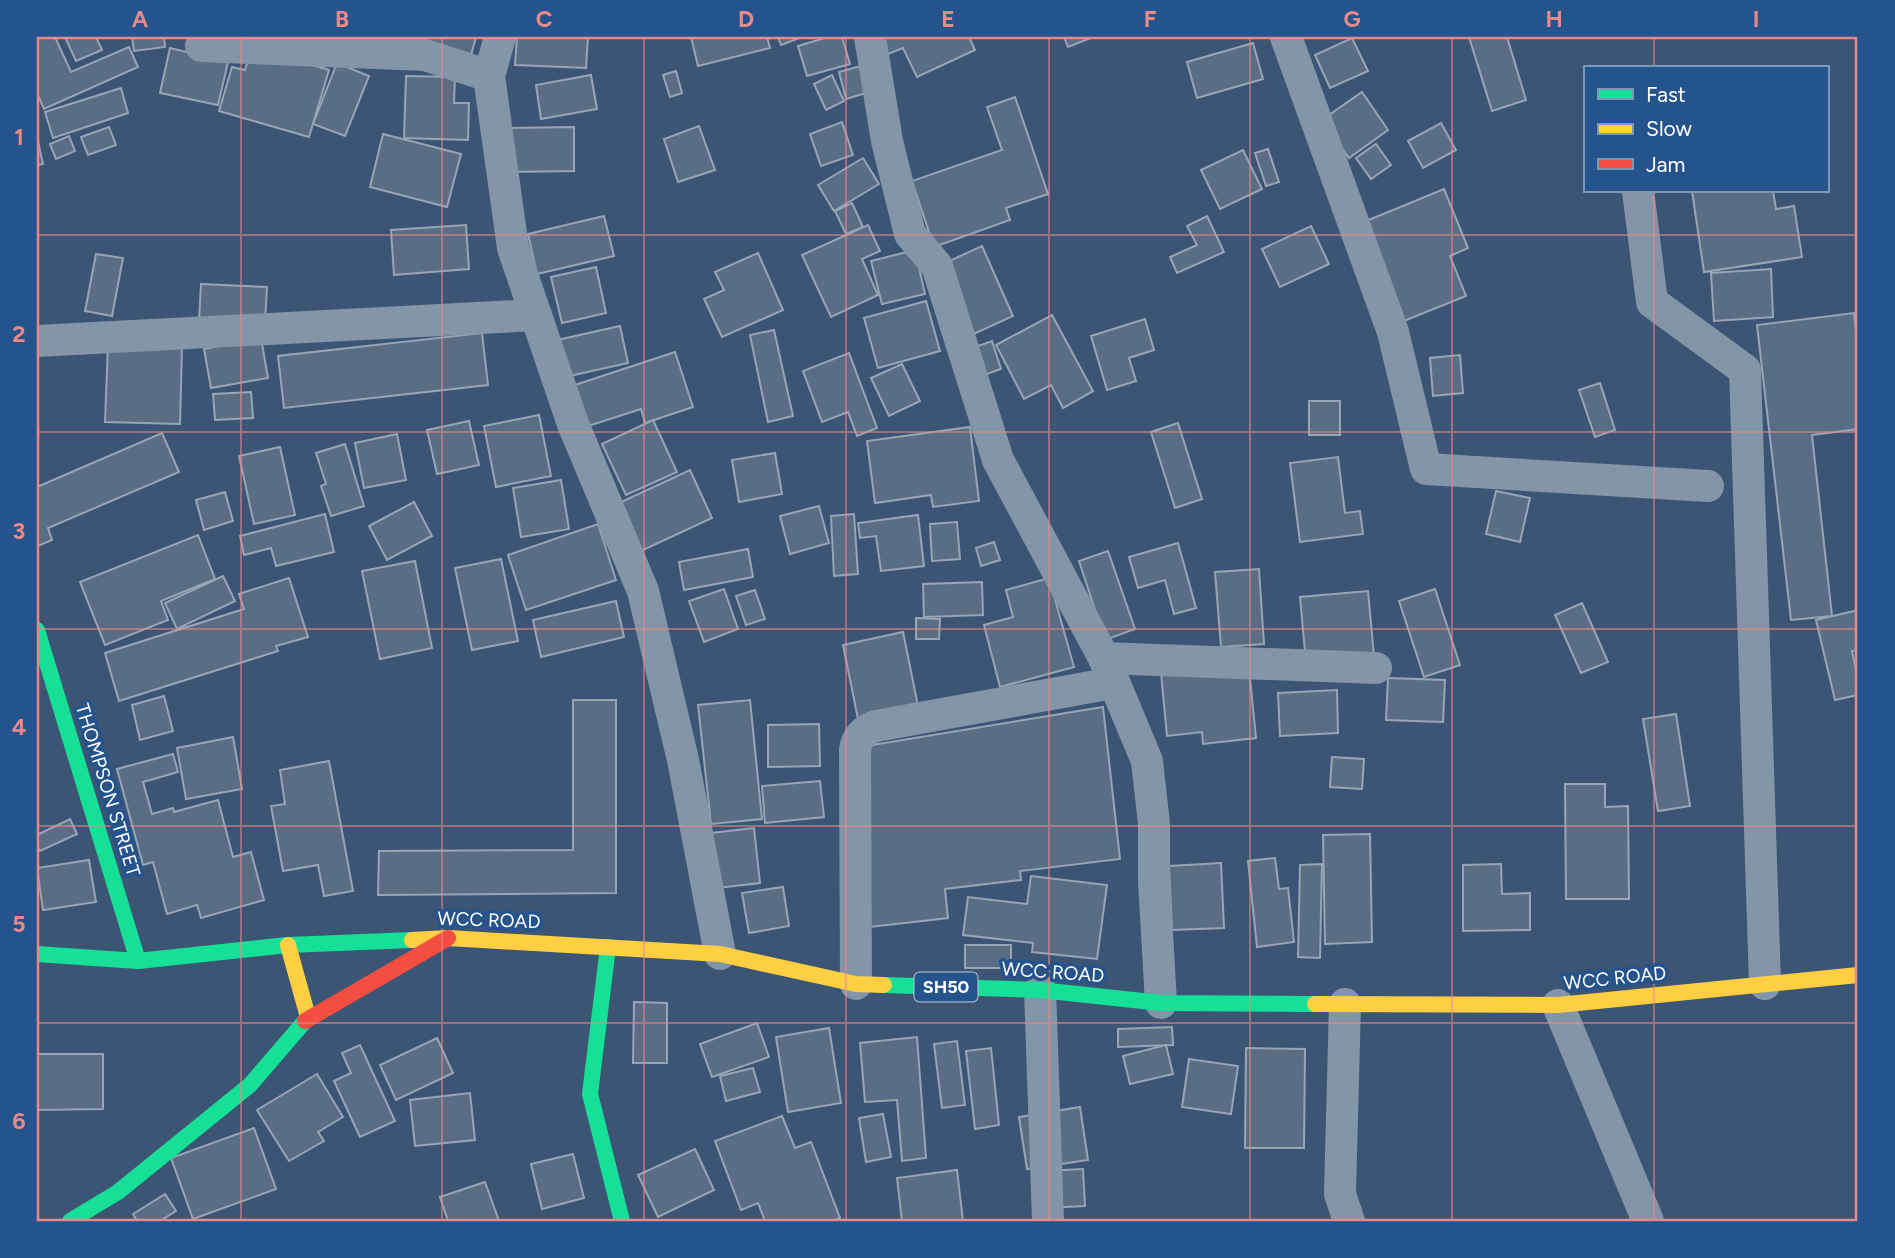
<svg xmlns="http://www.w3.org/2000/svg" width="1895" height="1258" viewBox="0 0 1895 1258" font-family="Figtree,sans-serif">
<rect width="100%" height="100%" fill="#3c5574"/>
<g fill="#596d85" stroke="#97a5b7" stroke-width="2">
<polygon points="37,37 55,37 71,72 129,47 138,67 44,109 37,93"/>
<polygon points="65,37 96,37 102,50 76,61"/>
<polygon points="132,37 164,37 165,47 134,51"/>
<polygon points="390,37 476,37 471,55"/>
<polygon points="517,37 588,37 586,68 515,65"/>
<polygon points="691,37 767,37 770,48 698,66"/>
<polygon points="778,37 802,37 781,45"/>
<polygon points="828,37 842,37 850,64 807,76 798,46"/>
<polygon points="880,37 969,37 975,50 917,77 903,48 888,54"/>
<polygon points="1064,37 1093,37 1068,47"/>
<polygon points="1469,37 1507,37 1526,100 1492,111"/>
<polygon points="1352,38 1368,71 1330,88 1315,55"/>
<polygon points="1253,43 1263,79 1197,98 1187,62"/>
<polygon points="252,47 329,70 309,137 219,111 232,67 245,70"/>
<polygon points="170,48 228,62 218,105 160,93"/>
<polygon points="337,63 369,76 345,136 313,124"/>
<polygon points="868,64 876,90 846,99 839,72"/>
<polygon points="676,71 682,93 670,97 663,75"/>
<polygon points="591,75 597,109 541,119 536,85"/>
<polygon points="832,75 844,101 826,110 814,84"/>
<polygon points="406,76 455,77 454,103 469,103 468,140 404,138"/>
<polygon points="121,88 128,113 53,138 45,112"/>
<polygon points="1362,92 1388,130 1349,158 1322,120"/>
<polygon points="1015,97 1048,194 1006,208 1010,220 934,247 912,181 1002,150 987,107"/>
<polygon points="842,122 853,155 821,166 810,134"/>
<polygon points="1441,123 1456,150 1423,168 1408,141"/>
<polygon points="699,126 715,170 678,182 664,139"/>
<polygon points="109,127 116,145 88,155 81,137"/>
<polygon points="574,127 574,171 507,172 507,128"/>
<polygon points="383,134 461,154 447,207 370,187"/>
<polygon points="69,136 75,151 56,159 50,144"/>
<polygon points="37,137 43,164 37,165"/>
<polygon points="1376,144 1391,165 1371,179 1356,158"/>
<polygon points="1268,149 1279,182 1266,186 1255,153"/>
<polygon points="1243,150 1262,189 1220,209 1201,170"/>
<polygon points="863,158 879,184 834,211 818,185"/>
<polygon points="1444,189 1468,248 1450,256 1466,296 1404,321 1349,228"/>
<polygon points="1692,191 1773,191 1776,209 1794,206 1802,257 1704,272"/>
<polygon points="852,203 863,227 846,234 835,211"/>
<polygon points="604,216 614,256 537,274 528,234"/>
<polygon points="1207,216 1224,252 1177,273 1170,257 1197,245 1187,226"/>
<polygon points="466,225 469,269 394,275 391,230"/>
<polygon points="868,225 880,251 862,259 878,295 831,317 802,255"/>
<polygon points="1311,226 1329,264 1280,287 1262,249"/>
<polygon points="982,246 1013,316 965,338 934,268"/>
<polygon points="915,250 925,294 882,304 871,261"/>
<polygon points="758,253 783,310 722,337 704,299 724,290 715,272"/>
<polygon points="96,254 123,258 112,316 85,311"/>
<polygon points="596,267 606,313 562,323 551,277"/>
<polygon points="1771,269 1773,317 1714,321 1711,273"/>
<polygon points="201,284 267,287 265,323 199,321"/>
<polygon points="926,301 940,351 878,368 864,318"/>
<polygon points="1854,313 1858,347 1858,429 1812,435 1832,616 1791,620 1757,325"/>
<polygon points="1052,315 1093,391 1063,408 1051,385 1024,399 996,345"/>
<polygon points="1145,319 1154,350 1129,358 1136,381 1107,390 1091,336"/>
<polygon points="620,326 628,363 565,377 557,340"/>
<polygon points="774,330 793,416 768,422 750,335"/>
<polygon points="482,333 488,385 284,408 278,356"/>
<polygon points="261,338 268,378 211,388 204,349"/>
<polygon points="992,341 1001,369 984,375 975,347"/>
<polygon points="108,344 182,346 180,424 105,422"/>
<polygon points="675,352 693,407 645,423 641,409 585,427 572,386"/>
<polygon points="849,353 877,428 857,436 848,412 822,422 803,371"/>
<polygon points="1460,355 1463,393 1433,396 1430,358"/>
<polygon points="902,364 920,401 889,416 871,378"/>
<polygon points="1600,383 1615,430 1595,437 1579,390"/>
<polygon points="251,392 253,418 215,420 213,394"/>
<rect x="1309" y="401" width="31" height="34"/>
<polygon points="539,415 551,476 496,487 484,426"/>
<polygon points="653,420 677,472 626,495 602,444"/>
<polygon points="469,421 479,465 437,474 427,430"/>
<polygon points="1178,423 1202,499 1175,508 1151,432"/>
<polygon points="970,427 979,501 933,507 931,495 875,503 867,441"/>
<polygon points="162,433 179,472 48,528 52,540 38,546 37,487"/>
<polygon points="397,434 406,480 364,488 355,443"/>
<polygon points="345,444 364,506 331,516 321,486 326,484 316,453"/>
<polygon points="280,447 295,515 254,524 239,456"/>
<polygon points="775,453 782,494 739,502 732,460"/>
<polygon points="1338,457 1345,513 1360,511 1363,534 1300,542 1290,463"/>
<polygon points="690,470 712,518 641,551 619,503"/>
<polygon points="561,480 569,529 521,537 513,488"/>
<polygon points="1496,491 1530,498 1520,542 1486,534"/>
<polygon points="225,492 233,521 204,530 196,500"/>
<polygon points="414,502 432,536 387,560 369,526"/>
<polygon points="819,506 829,543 790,554 780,516"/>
<polygon points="325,514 334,552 276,566 271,548 244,555 240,536"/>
<polygon points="854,514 858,574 834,576 831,516"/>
<polygon points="918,515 924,566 881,571 876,536 860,538 858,523"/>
<polygon points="957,522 960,559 932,561 930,524"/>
<polygon points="598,524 616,580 526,610 508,555"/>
<polygon points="198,535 215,579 161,601 168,620 105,645 80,582"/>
<polygon points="994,542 1000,560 981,566 976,548"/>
<polygon points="1178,543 1196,608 1174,614 1165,580 1138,588 1129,557"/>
<polygon points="748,549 753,577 684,590 679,562"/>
<polygon points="1108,551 1135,629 1105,640 1079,561"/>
<polygon points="501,559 518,641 472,650 455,568"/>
<polygon points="415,561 432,648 380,659 362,571"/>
<polygon points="1259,569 1264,644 1221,647 1215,572"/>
<polygon points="223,576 235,601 177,629 165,603"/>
<polygon points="289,578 308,637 276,646 278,651 119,701 105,653 244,609 239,594"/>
<polygon points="1049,578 1074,667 1000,687 984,625 1013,617 1006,590"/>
<polygon points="982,582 983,615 924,617 923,584"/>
<polygon points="724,589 738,629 704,642 689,601"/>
<polygon points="1435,589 1460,665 1424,677 1399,601"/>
<polygon points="755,590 765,619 746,625 736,596"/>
<polygon points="1368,591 1374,656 1306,663 1300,597"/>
<polygon points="616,601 624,637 541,657 533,620"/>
<polygon points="1582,603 1608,662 1581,673 1555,615"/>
<polygon points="1858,610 1858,650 1852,651 1858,679 1858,695 1835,700 1816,620"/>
<polygon points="916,618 940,619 939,639 916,639"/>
<polygon points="903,632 918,706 858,719 843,645"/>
<polygon points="1249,668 1256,738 1203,744 1202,732 1167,736 1161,673"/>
<polygon points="1388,678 1445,680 1443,722 1386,720"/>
<polygon points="1337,690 1338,733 1280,736 1278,693"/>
<polygon points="164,696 173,731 140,740 132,705"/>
<polygon points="573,700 616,700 616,893 378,895 379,851 573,850"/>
<polygon points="750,700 762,819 711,824 698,705"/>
<polygon points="1103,707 1120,859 1020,871 1021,880 945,889 948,918 870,927 866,746"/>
<polygon points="1676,714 1690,806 1658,811 1643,719"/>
<polygon points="819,724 820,766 768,767 768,725"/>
<polygon points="233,737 242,789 186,799 177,748"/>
<polygon points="173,754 178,772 143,782 152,814 173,808 174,812 218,800 233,857 251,852 264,900 201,918 197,905 167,914 153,862 143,865 117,769"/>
<polygon points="1332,757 1364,759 1362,789 1330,787"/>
<polygon points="329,761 353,891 324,896 318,865 283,871 271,806 285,804 280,770"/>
<polygon points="820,781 824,817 765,823 762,786"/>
<polygon points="1565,784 1605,784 1605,807 1628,806 1629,899 1566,899"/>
<polygon points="70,819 77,834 40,851 37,845 37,835"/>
<polygon points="754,828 760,883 718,888 711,833"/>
<polygon points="1370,834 1372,942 1325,944 1323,835"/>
<polygon points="1275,858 1279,889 1288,888 1294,942 1257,947 1248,861"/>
<polygon points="89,860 96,902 43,910 37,868"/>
<polygon points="1221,863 1224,928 1172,930 1169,866"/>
<polygon points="1322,864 1320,958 1298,957 1300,865"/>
<polygon points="1501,864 1502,894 1530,893 1530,930 1463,931 1463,865"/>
<polygon points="1031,876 1107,885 1097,959 1032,952 1033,943 963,935 968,897 1027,904"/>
<polygon points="783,887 789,926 749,933 742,893"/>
<rect x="965" y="945" width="46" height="23"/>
<polygon points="634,1002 667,1003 667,1063 633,1063"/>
<polygon points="757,1023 769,1057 712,1077 700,1044"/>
<polygon points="1172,1027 1173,1045 1118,1047 1118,1029"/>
<polygon points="829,1028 841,1103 788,1112 776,1037"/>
<polygon points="917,1037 926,1158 902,1161 897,1100 865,1102 860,1043"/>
<polygon points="437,1038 453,1073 396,1100 380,1065"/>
<polygon points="957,1041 965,1105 942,1108 934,1044"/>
<polygon points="360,1045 395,1121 360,1137 334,1081 351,1073 342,1053"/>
<polygon points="1166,1045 1173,1074 1130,1084 1123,1056"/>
<polygon points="991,1048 999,1125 975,1129 966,1051"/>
<polygon points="1246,1048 1305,1049 1304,1148 1245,1148"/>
<polygon points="37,1054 103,1054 103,1109 37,1110"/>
<polygon points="1189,1059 1238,1066 1231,1114 1182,1107"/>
<polygon points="753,1068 760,1092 726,1101 720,1076"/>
<polygon points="317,1074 343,1117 318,1132 324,1141 289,1161 257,1110"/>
<polygon points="470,1093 475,1140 415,1146 410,1100"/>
<polygon points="1080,1107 1088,1160 1027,1169 1019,1117"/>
<polygon points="883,1114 891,1157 866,1162 859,1118"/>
<polygon points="782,1116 795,1148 811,1142 840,1218 832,1221 765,1221 758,1203 741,1210 715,1141"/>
<polygon points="254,1128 276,1189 193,1219 171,1158"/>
<polygon points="695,1149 714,1190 658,1217 638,1175"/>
<polygon points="573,1154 584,1198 542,1209 531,1164"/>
<polygon points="1083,1169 1085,1206 1045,1208 1043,1171"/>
<polygon points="957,1170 963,1221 902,1221 897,1178"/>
<polygon points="485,1182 499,1221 448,1221 440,1197"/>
<polygon points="165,1194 176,1211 160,1221 137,1221 133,1214"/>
</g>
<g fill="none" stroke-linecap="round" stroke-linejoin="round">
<g stroke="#8395a8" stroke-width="32">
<polyline points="500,37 489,76 513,248 573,424 643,591 683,760 720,954"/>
<polyline points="870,37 887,141 910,234 937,266 998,460 1104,658 1147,761 1154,824 1154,882 1161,1003"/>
<polyline points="1286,37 1393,332 1426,469 1708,486"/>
<polyline points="201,46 425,55 489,76"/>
<polyline points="1638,191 1652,302 1745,370 1765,984"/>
<polyline points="37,341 536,315"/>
<polyline points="1104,658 1376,668"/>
<path d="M856,984L855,750C857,737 864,730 876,726L1113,683"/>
<polyline points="1040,990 1048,1221"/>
<polyline points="1345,1004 1340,1194 1349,1221"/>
<polyline points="1558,1005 1648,1221"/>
</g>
<g stroke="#16e098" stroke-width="16">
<polyline points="37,630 138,961"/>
<polyline points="608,947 590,1094 622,1221"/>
<polyline points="37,954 138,961 288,945 412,940"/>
<polyline points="884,985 1040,990 1161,1003 1315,1004"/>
<polyline points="70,1221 118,1192 250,1085 305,1021"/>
</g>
<g stroke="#ffcf43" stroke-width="16">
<polyline points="412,940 448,938 720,954 856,984 884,985"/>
<polyline points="288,945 308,1017"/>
<polyline points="1315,1004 1558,1005 1858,975"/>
</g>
<polyline stroke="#f24e42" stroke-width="16" points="305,1021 448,938"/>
</g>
<path fill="none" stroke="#e88989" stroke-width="2" stroke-opacity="0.55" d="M241,37V1221M442,37V1221M644,37V1221M846,37V1221M1049,37V1221M1250,37V1221M1452,37V1221M1654,37V68M1654,191V1221M37,235H1858M37,432H1858M37,629H1858M37,826H1858M37,1023H1858"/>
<g text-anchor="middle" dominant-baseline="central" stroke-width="7" stroke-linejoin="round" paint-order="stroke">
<rect fill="#25538b" stroke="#becbdc" stroke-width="2" x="914.5" y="972.5" width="63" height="29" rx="5"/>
<g font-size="18" font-weight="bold" fill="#fff">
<text x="946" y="987">SH50</text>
</g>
<g font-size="19" fill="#fff" stroke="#25538b">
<text transform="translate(108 790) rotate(73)">THOMPSON STREET</text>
<text transform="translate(489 920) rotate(2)">WCC ROAD</text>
<text transform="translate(1053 972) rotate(4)">WCC ROAD</text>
<text transform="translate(1615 978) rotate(-6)">WCC ROAD</text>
</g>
</g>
<rect width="1895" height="1258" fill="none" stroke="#25538b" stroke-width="77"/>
<rect x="1584" y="66" width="245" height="126" fill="#25538b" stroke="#7c98b9" stroke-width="2"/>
<rect x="1598" y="89" width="35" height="10" fill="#16e098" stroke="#7c98b9" stroke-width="2"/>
<text x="1646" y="102" font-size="21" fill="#ffffff">Fast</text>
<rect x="1598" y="124" width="35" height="10" fill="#ffcf43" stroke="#7c98b9" stroke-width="2"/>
<text x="1646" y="136" font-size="21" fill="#ffffff">Slow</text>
<rect x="1598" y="159" width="35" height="10" fill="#f24e42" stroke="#7c98b9" stroke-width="2"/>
<text x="1646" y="172" font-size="21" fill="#ffffff">Jam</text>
<rect x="38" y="38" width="1818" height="1182" fill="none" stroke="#e88989" stroke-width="2.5"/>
<g font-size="23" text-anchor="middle" font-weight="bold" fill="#e88989">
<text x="140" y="27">A</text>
<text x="342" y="27">B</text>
<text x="544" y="27">C</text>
<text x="746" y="27">D</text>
<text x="948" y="27">E</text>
<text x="1150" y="27">F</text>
<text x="1352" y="27">G</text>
<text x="1554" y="27">H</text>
<text x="1756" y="27">I</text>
<text x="19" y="145">1</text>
<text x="19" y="342">2</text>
<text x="19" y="539">3</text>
<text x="19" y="735">4</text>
<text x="19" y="932">5</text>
<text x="19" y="1129">6</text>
</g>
</svg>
